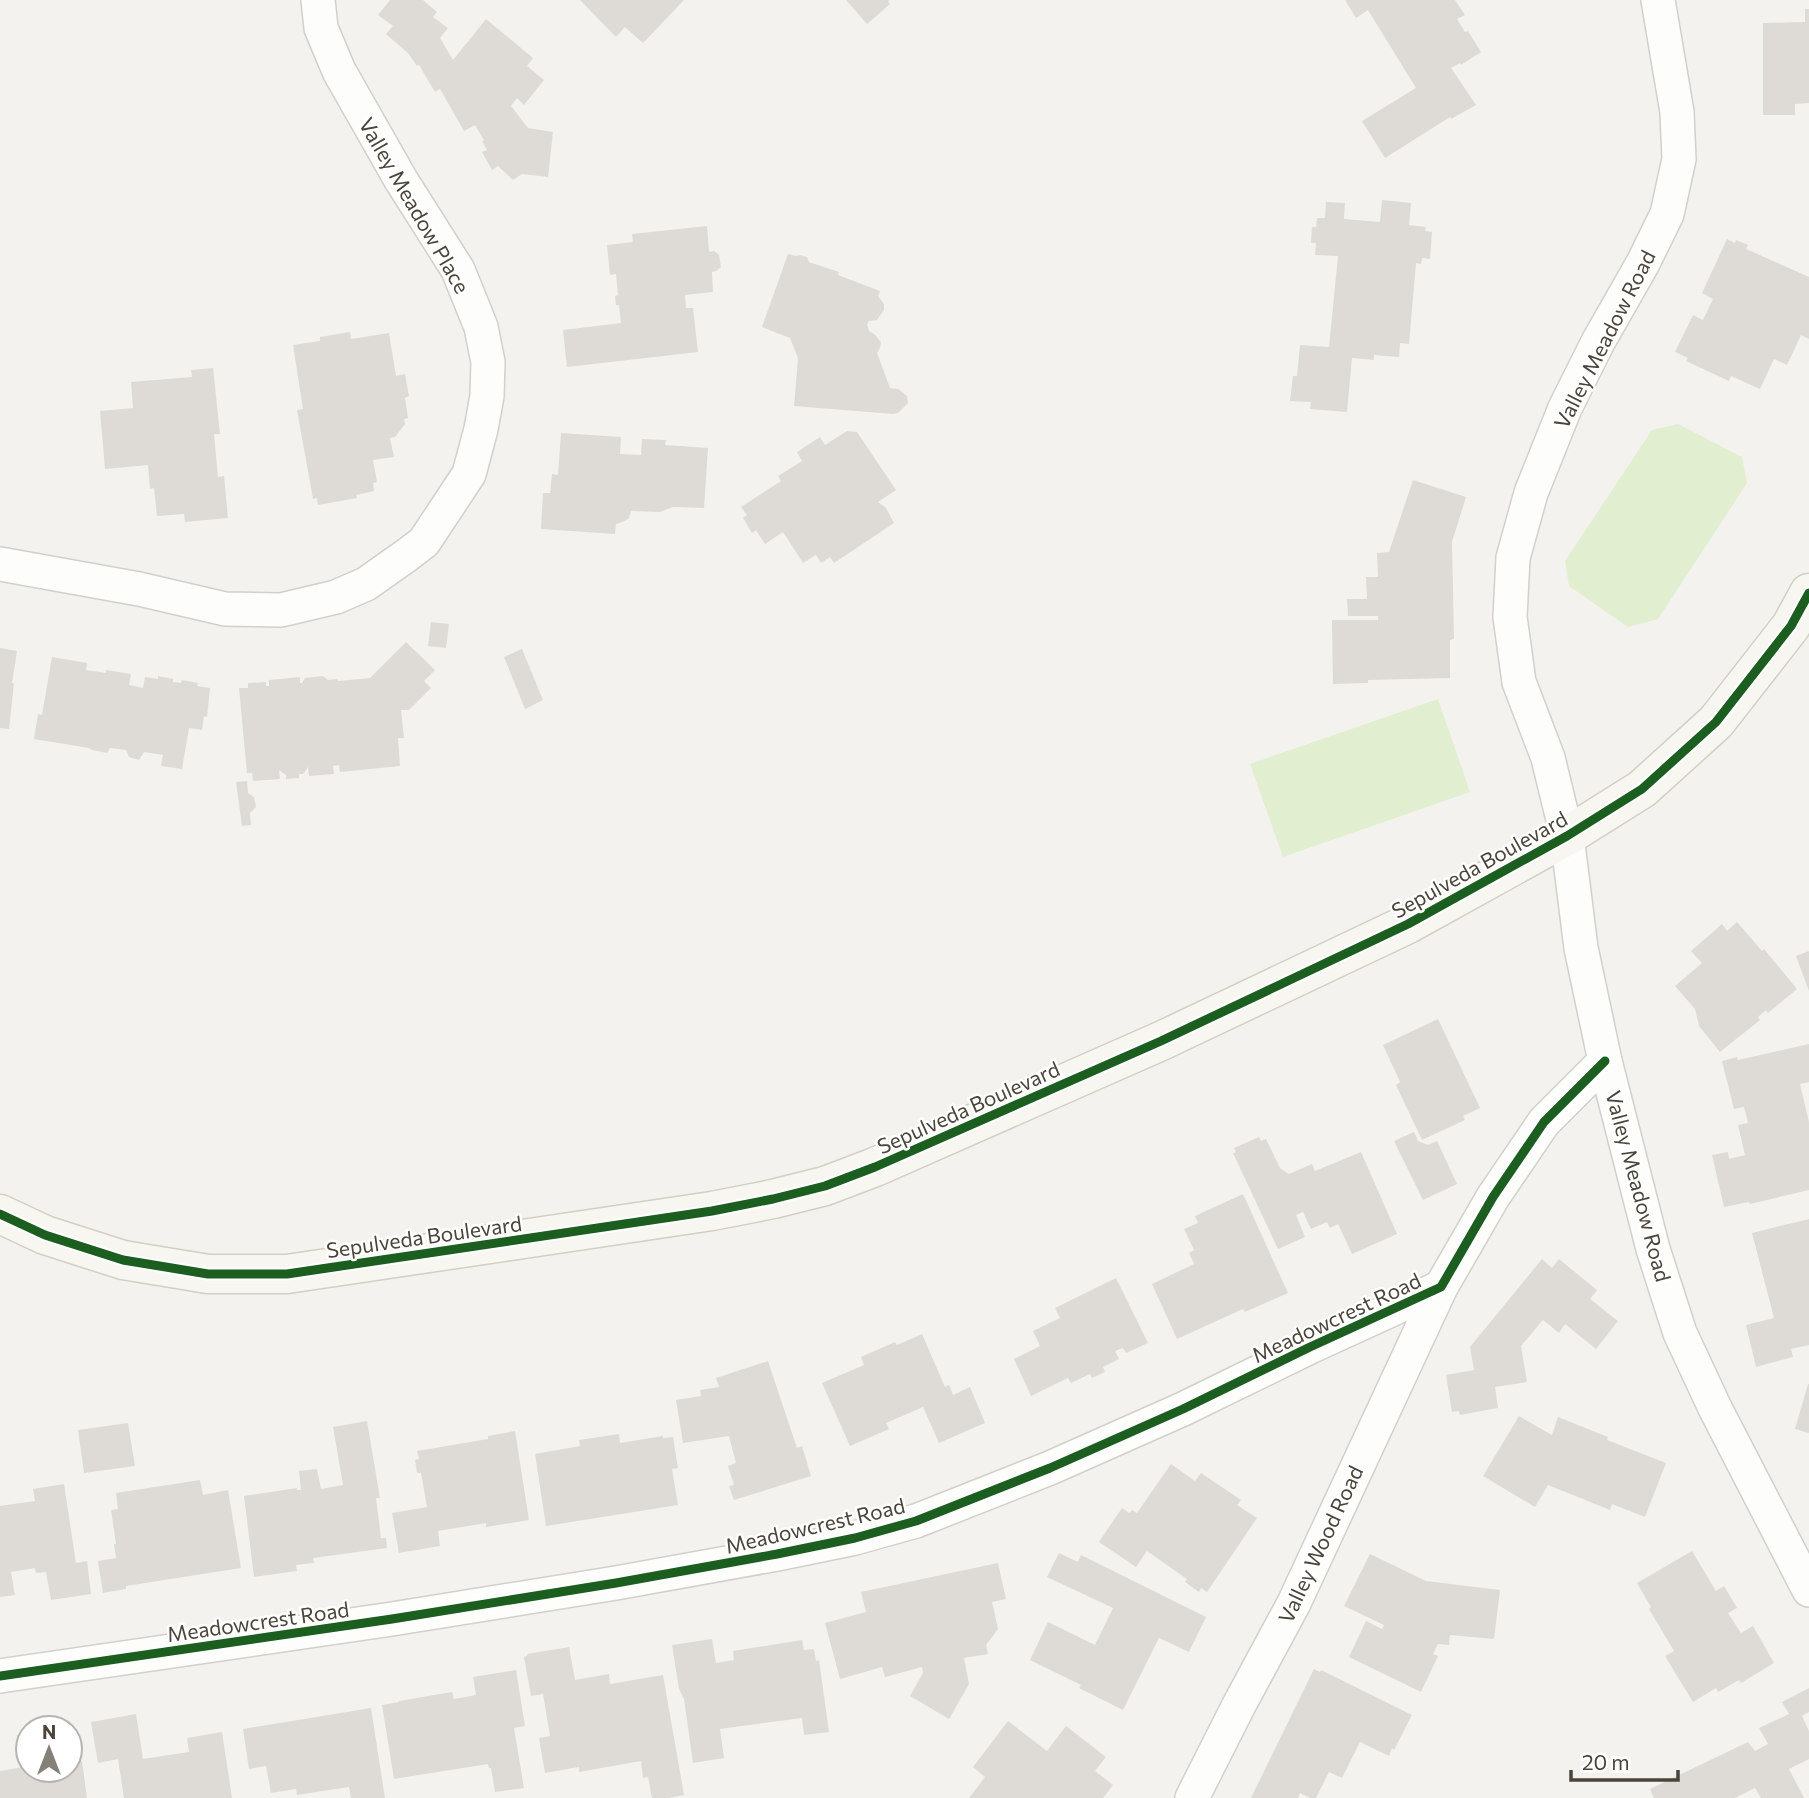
<svg xmlns="http://www.w3.org/2000/svg" width="1809" height="1798" viewBox="0 0 1809 1798" font-family="Commissioner,sans-serif">
<rect width="100%" height="100%" fill="#f4f2ee"/>
<g fill="#e1eecf">
<polygon points="1678,424 1742,457 1747,483 1658,619 1628,627 1569,586 1565,561 1652,430"/>
<polygon points="1438,699 1470,792 1283,857 1250,764"/>
</g>
<g fill="#dedbd6">
<polygon points="390,0 423,0 437,12 433,17 448,28 440,38 453,60 486,19 533,58 527,66 544,80 524,105 517,98 511,106 528,128 553,132 548,177 522,174 513,180 498,166 492,170 482,152 487,150 482,141 484,140 475,125 464,131 440,89 435,92 419,65 417,66 408,53 386,34 393,26 378,15"/>
<polygon points="580,0 684,0 643,43 625,27 616,37"/>
<polygon points="846,0 890,0 888,1 890,4 867,24"/>
<polygon points="1345,0 1455,0 1465,15 1457,19 1465,32 1468,31 1481,52 1461,65 1460,63 1451,68 1476,105 1451,119 1450,117 1385,158 1362,121 1416,88 1368,10 1356,18"/>
<polygon points="1805,9 1809,9 1809,103 1795,104 1795,115 1763,115 1763,23 1805,22"/>
<polygon points="1382,200 1411,203 1409,225 1426,227 1425,231 1432,232 1430,259 1422,258 1421,264 1416,263 1409,344 1400,343 1399,357 1374,355 1374,360 1352,358 1347,412 1310,409 1311,402 1290,401 1293,376 1297,376 1300,345 1329,347 1338,256 1315,255 1316,243 1311,243 1312,227 1316,227 1317,218 1325,218 1326,202 1345,203 1344,219 1380,222"/>
<polygon points="707,226 709,252 714,251 719,255 721,267 716,271 712,272 713,292 685,295 686,308 693,308 698,352 567,367 563,330 621,323 619,305 616,305 615,296 618,295 616,274 610,275 607,245 633,242 632,234"/>
<polygon points="1727,239 1735,243 1736,240 1748,245 1746,249 1809,277 1809,339 1801,335 1787,365 1774,359 1760,389 1731,376 1729,381 1686,361 1688,358 1675,352 1693,315 1703,320 1713,299 1702,293"/>
<polygon points="788,254 796,256 800,255 807,257 809,262 839,272 838,275 880,291 878,296 884,304 884,310 877,320 869,321 867,324 869,331 874,334 881,342 880,348 877,353 890,388 898,389 907,396 908,403 898,413 893,414 794,406 798,358 790,338 762,327"/>
<polygon points="350,332 351,339 389,333 396,376 405,374 409,396 405,398 408,418 404,419 405,424 395,437 390,438 394,457 373,460 377,482 373,483 374,491 356,495 357,498 318,505 317,498 313,499 297,410 303,409 293,345 320,341 320,337"/>
<polygon points="213,368 220,434 214,434 218,477 224,476 228,518 185,522 184,514 157,516 154,488 150,489 148,465 105,469 100,411 133,408 131,382 192,377 191,370"/>
<polygon points="847,431 857,432 896,490 878,502 886,508 894,523 834,563 830,557 821,563 816,555 803,563 783,532 765,544 756,530 752,533 743,518 747,515 741,507 781,481 778,476 802,461 797,452 820,437 825,445"/>
<polygon points="561,433 621,437 620,454 641,455 642,439 666,440 665,445 708,448 704,508 673,507 660,512 631,511 629,518 625,521 616,524 615,534 541,529 543,493 550,493 552,474 558,475"/>
<polygon points="1413,480 1466,497 1452,542 1454,639 1450,640 1450,678 1368,680 1368,683 1333,684 1332,620 1378,620 1378,616 1348,616 1347,599 1367,599 1366,577 1378,577 1377,553 1389,552"/>
<polygon points="431,622 449,624 446,648 428,646"/>
<polygon points="406,642 435,670 424,681 431,688 409,710 401,710 404,738 398,738 400,766 340,772 339,765 333,766 334,774 309,776 308,767 303,774 299,774 299,778 286,779 286,775 279,770 280,779 253,781 252,773 247,773 239,688 248,688 248,683 266,682 266,686 269,686 269,680 300,677 300,683 302,683 305,678 323,676 328,680 337,679 338,681 370,678"/>
<polygon points="0,648 17,651 12,683 14,683 9,729 0,728"/>
<polygon points="522,649 543,700 525,709 504,657"/>
<polygon points="52,657 87,663 86,670 106,673 106,670 131,674 129,685 143,688 145,677 158,679 158,676 173,679 173,682 181,683 182,680 198,683 197,686 210,688 207,717 204,716 202,730 189,728 182,769 161,766 163,755 144,752 139,760 129,757 126,750 110,748 107,753 92,750 89,748 34,739 38,714 42,715"/>
<polygon points="247,781 248,793 254,797 256,807 250,813 251,825 242,826 236,782"/>
<polygon points="1737,922 1762,951 1764,949 1797,989 1768,1013 1766,1010 1758,1017 1760,1020 1720,1052 1699,1026 1695,1009 1675,986 1702,963 1691,951 1722,924 1727,931"/>
<polygon points="1809,951 1809,991 1796,956"/>
<polygon points="1438,1019 1480,1108 1463,1116 1465,1120 1422,1140 1396,1085 1400,1082 1383,1045"/>
<polygon points="1809,1044 1809,1082 1800,1084 1809,1122 1809,1190 1750,1204 1749,1202 1724,1207 1712,1155 1728,1152 1729,1159 1745,1155 1738,1125 1748,1123 1744,1107 1734,1109 1722,1061 1737,1057 1738,1060"/>
<polygon points="1414,1132 1418,1141 1428,1145 1437,1141 1457,1184 1423,1200 1394,1141"/>
<polygon points="1259,1137 1261,1141 1266,1139 1280,1168 1289,1174 1312,1164 1315,1171 1361,1152 1397,1234 1352,1254 1338,1224 1330,1228 1327,1222 1311,1229 1303,1212 1296,1215 1305,1237 1278,1249 1233,1153 1236,1152 1234,1148"/>
<polygon points="1243,1194 1288,1293 1245,1312 1243,1309 1177,1339 1152,1284 1194,1264 1189,1253 1194,1250 1184,1229 1198,1223 1195,1216"/>
<polygon points="1809,1219 1809,1345 1791,1349 1793,1357 1756,1367 1746,1325 1774,1318 1752,1233"/>
<polygon points="1542,1259 1552,1268 1559,1259 1597,1290 1590,1299 1618,1321 1596,1349 1565,1324 1559,1333 1543,1320 1521,1346 1527,1382 1495,1387 1498,1408 1460,1415 1459,1411 1452,1412 1446,1375 1474,1370 1470,1347"/>
<polygon points="1116,1278 1148,1343 1126,1353 1123,1348 1115,1351 1119,1359 1103,1367 1105,1372 1092,1378 1090,1374 1071,1383 1068,1378 1031,1396 1014,1359 1040,1346 1033,1331 1060,1318 1055,1308"/>
<polygon points="922,1334 945,1387 949,1385 953,1395 970,1387 985,1423 939,1443 923,1407 886,1423 889,1429 850,1446 822,1383 864,1365 861,1357 895,1342 897,1345"/>
<polygon points="768,1361 797,1448 802,1446 811,1476 734,1500 729,1486 734,1485 728,1466 736,1463 729,1436 683,1443 676,1400 701,1396 700,1390 719,1387 716,1378"/>
<polygon points="1808,1384 1809,1384 1809,1433 1795,1429"/>
<polygon points="1519,1416 1552,1435 1558,1417 1608,1437 1607,1440 1666,1463 1645,1517 1612,1504 1610,1510 1548,1485 1535,1507 1483,1476"/>
<polygon points="367,1421 380,1498 376,1498 381,1538 386,1538 387,1548 313,1558 314,1563 296,1565 297,1571 254,1577 244,1496 297,1488 297,1490 301,1490 299,1471 317,1469 321,1489 343,1485 333,1427"/>
<polygon points="128,1423 135,1466 84,1473 78,1430"/>
<polygon points="515,1431 529,1520 486,1527 486,1523 438,1531 440,1546 399,1553 392,1513 427,1507 421,1473 417,1473 415,1460 419,1459 417,1451 488,1439 488,1436"/>
<polygon points="619,1434 620,1443 663,1436 663,1438 673,1437 678,1468 672,1469 678,1505 546,1526 535,1454 580,1446 579,1440"/>
<polygon points="1171,1464 1195,1481 1201,1473 1241,1500 1237,1505 1257,1518 1207,1592 1201,1588 1199,1592 1185,1582 1187,1579 1147,1551 1136,1567 1099,1542 1122,1508 1129,1513 1132,1510 1137,1513"/>
<polygon points="200,1480 203,1495 228,1490 241,1568 126,1586 126,1589 103,1593 98,1561 116,1558 114,1544 116,1544 111,1510 118,1509 116,1493"/>
<polygon points="64,1484 76,1563 87,1561 91,1594 51,1600 46,1572 36,1573 35,1568 11,1572 15,1595 0,1597 0,1506 35,1501 33,1489"/>
<polygon points="1692,1551 1716,1591 1724,1586 1737,1608 1728,1613 1741,1633 1753,1626 1774,1663 1741,1683 1739,1680 1718,1692 1716,1688 1693,1702 1665,1656 1674,1651 1649,1609 1651,1607 1637,1583"/>
<polygon points="1059,1553 1078,1562 1081,1555 1206,1617 1189,1652 1159,1638 1123,1710 1079,1688 1081,1685 1030,1660 1048,1622 1095,1645 1113,1608 1047,1577"/>
<polygon points="1370,1554 1426,1581 1500,1590 1494,1639 1450,1635 1449,1645 1438,1644 1433,1654 1438,1656 1421,1692 1349,1657 1366,1621 1382,1629 1384,1625 1344,1606"/>
<polygon points="998,1563 1006,1599 992,1602 998,1629 986,1645 988,1654 964,1658 969,1684 949,1719 910,1696 923,1673 922,1667 885,1677 882,1667 840,1679 825,1623 866,1612 861,1592"/>
<polygon points="712,1639 716,1663 734,1660 733,1651 802,1640 804,1650 814,1649 816,1661 819,1660 829,1732 804,1735 802,1718 720,1729 724,1758 693,1763 684,1699 679,1689 672,1645"/>
<polygon points="569,1647 575,1680 609,1674 610,1684 663,1675 684,1795 669,1798 652,1798 648,1777 643,1778 641,1761 579,1772 579,1767 545,1773 539,1738 550,1736 543,1694 531,1696 524,1657 528,1655 527,1654"/>
<polygon points="1314,1669 1320,1672 1321,1670 1412,1715 1394,1750 1392,1748 1389,1756 1360,1742 1342,1778 1329,1772 1316,1798 1310,1798 1300,1793 1298,1798 1251,1798"/>
<polygon points="516,1670 525,1726 514,1728 524,1788 495,1792 491,1768 489,1768 488,1764 394,1779 382,1705 399,1702 399,1701 452,1692 454,1699 476,1695 473,1677"/>
<polygon points="1809,1688 1809,1712 1802,1716 1809,1731 1809,1759 1789,1769 1804,1798 1761,1798 1755,1788 1735,1798 1654,1798 1650,1789 1748,1742 1755,1751 1768,1744 1759,1728 1789,1714 1782,1702"/>
<polygon points="371,1708 385,1798 351,1798 349,1787 297,1795 296,1789 271,1793 266,1766 249,1769 243,1729"/>
<polygon points="136,1714 143,1759 189,1752 187,1738 222,1732 232,1798 124,1798 118,1759 98,1763 91,1722"/>
<polygon points="1008,1721 1047,1751 1066,1726 1106,1757 1095,1771 1113,1785 1103,1798 969,1798 985,1777 973,1767"/>
<polygon points="73,1726 79,1762 82,1761 87,1798 0,1798 0,1771 23,1767 17,1735 28,1734 28,1770 70,1770 70,1727"/>
</g>
<g fill="none" stroke-linecap="round" stroke-linejoin="round">
<g stroke="#d2d0cb" stroke-width="36">
<g id="minor">
<polyline points="1658,0 1677,112 1679,159 1667,214 1643,263 1598,342 1565,408 1531,493 1513,558 1510,617 1519,682 1548,758 1567,836 1581,948 1605,1061 1653,1249 1680,1333 1715,1408 1809,1590"/>
<polyline points="0,564 139,589 225,609 281,610 336,597 366,584 407,555 424,542 469,474 481,429 487,396 488,362 481,327 458,270 401,180 339,71 321,28 318,0"/>
<polyline points="0,1676 392,1619 616,1583 777,1554 855,1538 916,1521 1050,1468 1183,1409 1310,1347 1441,1287 1493,1197 1544,1122 1605,1061"/>
<polyline points="1192,1798 1239,1705 1294,1603 1441,1287"/>
</g>
</g>
<g stroke="#d3cfc5" stroke-width="41">
<polyline id="secondary" points="0,1214 45,1235 123,1260 208,1274 287,1274 712,1211 773,1199 825,1186 875,1167 1161,1041 1408,924 1567,836 1642,789 1716,722 1791,626 1809,593"/>
</g>
<use href="#minor" stroke="#fdfdfc" stroke-width="33"/>
<use href="#secondary" stroke="#f7f6f1" stroke-width="38"/>
<g stroke="#fff" stroke-width="13">
<g id="cycleway">
<polyline points="0,1214 45,1235 123,1260 208,1274 287,1274 712,1211 773,1199 825,1186 875,1167 1161,1041 1408,924 1567,836 1642,789 1716,722 1791,626 1809,593"/>
<polyline points="0,1676 392,1619 616,1583 777,1554 855,1538 916,1521 1050,1468 1183,1409 1310,1347 1441,1287 1493,1197 1544,1122 1605,1061"/>
</g>
</g>
<use href="#cycleway" stroke="#1b5e20" stroke-width="9"/>
</g>
<g text-anchor="middle" dominant-baseline="central" stroke-width="5" stroke-linejoin="round" paint-order="stroke">
<g font-size="21" fill="#4b4439" stroke="#fff">
<text transform="translate(415 205) rotate(60)">Valley Meadow Place</text>
<text transform="translate(1604 339) rotate(-63)">Valley Meadow Road</text>
<text transform="translate(1479 864) rotate(-29)">Sepulveda Boulevard</text>
<text transform="translate(968 1107) rotate(-24)">Sepulveda Boulevard</text>
<text transform="translate(1639 1186) rotate(75)">Valley Meadow Road</text>
<text transform="translate(424 1236) rotate(-8)">Sepulveda Boulevard</text>
<text transform="translate(1336 1317) rotate(-25)">Meadowcrest Road</text>
<text transform="translate(815 1525) rotate(-13)">Meadowcrest Road</text>
<text transform="translate(1320 1544) rotate(-65)">Valley Wood Road</text>
<text transform="translate(258 1621) rotate(-8)">Meadowcrest Road</text>
</g>
</g>
<g transform="translate(49 1749)"><circle r="33" fill="#ffffff" stroke="#b7b4b0" stroke-width="2"/>
<path d="M0-5L12 26L0 18L-12 26Z" fill="#868178"/>
<text y="-10" font-size="19" font-weight="bold" text-anchor="middle" fill="#4b4439">N</text>
</g>
<path d="M1571 1770v10h107v-10" fill="none" stroke="#4b4439" stroke-width="3.5"/>
<text x="1582" y="1770" font-size="21" fill="#4b4439" stroke="#ffffff" stroke-width="5" paint-order="stroke">20 m</text>
</svg>
